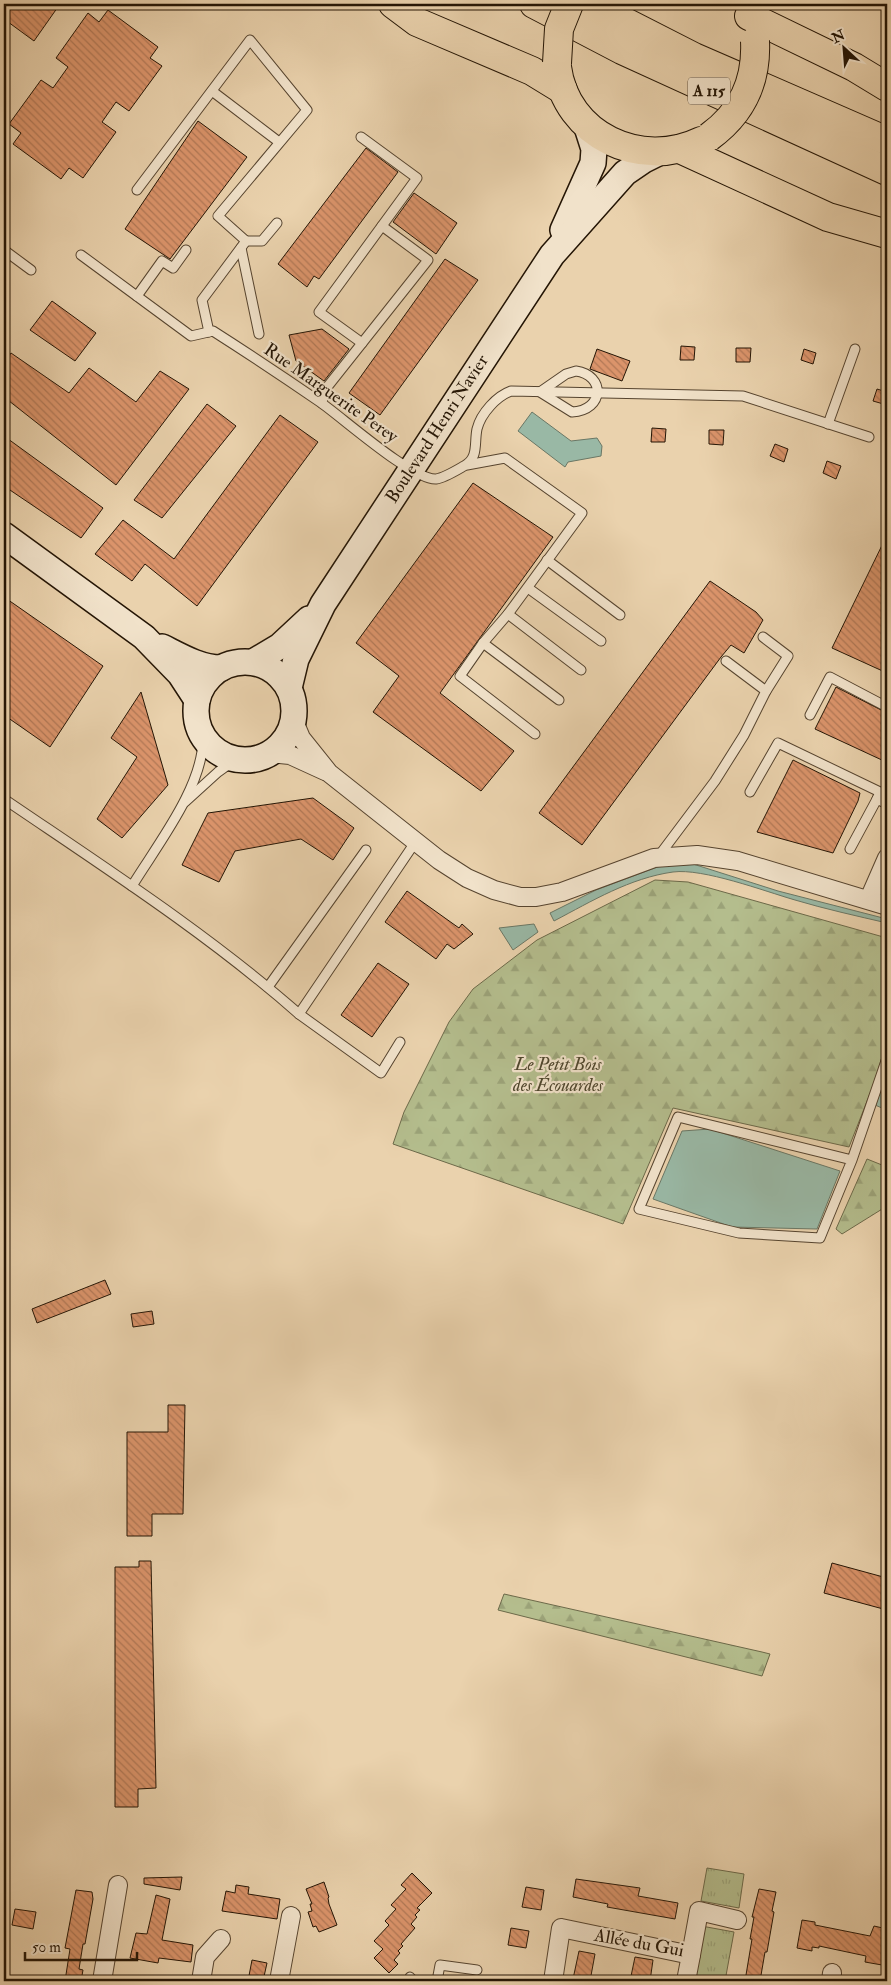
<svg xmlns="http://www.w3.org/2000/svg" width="891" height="1985" viewBox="0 0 891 1985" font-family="'IM FELL Double Pica',serif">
<defs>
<pattern id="grass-tufts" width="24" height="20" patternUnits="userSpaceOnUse" patternTransform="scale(1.25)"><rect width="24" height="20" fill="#b4bd8d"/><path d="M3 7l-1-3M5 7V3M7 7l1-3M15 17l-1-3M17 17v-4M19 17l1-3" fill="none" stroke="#9ba278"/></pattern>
<pattern id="forest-firs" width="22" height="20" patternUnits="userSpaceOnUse" patternTransform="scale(1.25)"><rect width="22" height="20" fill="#b4bd8d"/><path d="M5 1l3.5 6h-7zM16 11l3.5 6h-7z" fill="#9ba278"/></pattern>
<pattern id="building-back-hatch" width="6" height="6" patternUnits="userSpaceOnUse" patternTransform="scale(1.25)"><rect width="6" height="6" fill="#db946b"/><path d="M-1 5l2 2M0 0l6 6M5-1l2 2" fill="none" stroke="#b17856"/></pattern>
</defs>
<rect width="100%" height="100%" fill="#ead2ad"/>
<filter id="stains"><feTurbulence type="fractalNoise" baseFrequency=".004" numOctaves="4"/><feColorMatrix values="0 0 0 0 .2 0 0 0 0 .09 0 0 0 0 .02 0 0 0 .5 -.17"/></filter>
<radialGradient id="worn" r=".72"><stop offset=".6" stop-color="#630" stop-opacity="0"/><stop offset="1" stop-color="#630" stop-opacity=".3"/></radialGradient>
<g fill="url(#grass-tufts)" stroke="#6c6949">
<polygon points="707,1868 744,1874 739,1908 701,1901"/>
<polygon points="696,1925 734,1932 725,1981 691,1981"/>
</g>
<g fill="url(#forest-firs)" stroke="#6c6949">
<polygon points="655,880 688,882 887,938 887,1041 873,1086 849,1147 673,1108 623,1224 393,1144 404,1112 449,1022 473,989 537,940"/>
<polygon points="867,1159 887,1167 887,1206 842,1234 836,1229"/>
<polygon points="504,1594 762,1652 770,1654 762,1676 498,1610"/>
</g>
<g fill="#99b8a5" stroke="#6a7765">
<polygon points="532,412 571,441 597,438 602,446 601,456 568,462 565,467 518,431"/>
<path d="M693,864L778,891L887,919V923C857,916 825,909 795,900C764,891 703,868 673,872C630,878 592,901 554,921L550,913L596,890L660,866Z"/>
<polygon points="534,924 538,932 513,950 499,928"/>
<polygon points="887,1073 887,1099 882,1108 875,1105"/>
<polygon points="710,1129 840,1171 817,1229 732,1227 653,1199 682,1131"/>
</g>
<g fill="url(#building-back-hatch)" stroke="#241505">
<polygon points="4,4 60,4 34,41 4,19"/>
<polygon points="108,10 158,47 150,58 162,66 129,111 116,102 102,122 116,132 83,178 69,168 61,179 13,144 21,133 9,124 41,80 53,88 68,67 56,58 88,13 99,22"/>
<polygon points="198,121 247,157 170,259 125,229"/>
<polygon points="366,148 398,172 319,279 314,276 307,287 278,264"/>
<polygon points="414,193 457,223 436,254 393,222"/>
<polygon points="445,259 478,280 380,415 349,393"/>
<polygon points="52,301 96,333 75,361 30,330"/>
<polygon points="322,329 349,349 324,381 296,361 289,335"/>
<polygon points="681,346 695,347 694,360 680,360"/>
<polygon points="736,348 751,348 750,362 736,362"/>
<polygon points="597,349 630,361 622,381 590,369"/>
<polygon points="804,349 816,353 813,364 801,360"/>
<polygon points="11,353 69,393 89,368 136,402 160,371 189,389 116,485 4,397 4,363"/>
<polygon points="877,389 887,392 887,405 873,401"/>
<polygon points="207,404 236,426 162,518 134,500"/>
<polygon points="280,415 318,442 197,606 145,564 132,581 95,554 123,520 174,559"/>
<polygon points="652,428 666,429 665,442 651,442"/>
<polygon points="709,430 724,430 723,445 709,444"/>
<polygon points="4,436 103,508 81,538 4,486"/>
<polygon points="775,444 788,449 784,462 770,456"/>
<polygon points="827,461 841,466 836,479 823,473"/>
<polygon points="473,483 553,537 440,693 514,751 481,791 373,712 399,676 356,643"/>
<polygon points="887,535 887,673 832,648"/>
<polygon points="710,581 756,612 763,620 744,653 731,645 721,657 582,845 539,813"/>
<polygon points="4,597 103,666 50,747 4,715"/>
<polygon points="836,687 887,713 887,752 884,761 815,729"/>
<polygon points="141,692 168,785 122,838 97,819 137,757 111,738"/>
<polygon points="793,760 860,793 858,801 833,853 757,832"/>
<polygon points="313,798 354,828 333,860 301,839 235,851 219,882 182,865 208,813"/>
<polygon points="407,891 459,928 462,924 473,934 454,949 447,944 436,959 385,922"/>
<polygon points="378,963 409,984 372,1037 341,1015"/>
<polygon points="105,1280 111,1294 37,1323 32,1309"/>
<polygon points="152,1311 154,1324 133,1327 131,1314"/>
<polygon points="168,1405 185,1405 183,1514 152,1514 152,1536 127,1536 127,1432 168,1432"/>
<polygon points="139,1561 151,1561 156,1788 138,1789 138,1807 115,1807 115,1567 139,1567"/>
<polygon points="832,1563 887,1578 887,1610 824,1593"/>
<polygon points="412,1873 432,1893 417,1908 420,1910 415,1915 417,1917 411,1924 415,1928 401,1944 403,1946 398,1951 400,1953 394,1960 398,1964 389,1973 374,1958 383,1949 374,1941 389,1925 385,1921 396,1909 391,1905 406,1889 401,1885"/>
<polygon points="182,1877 180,1890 144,1884 144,1878"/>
<polygon points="576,1879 640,1888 638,1896 678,1903 675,1919 607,1907 608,1904 573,1897"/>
<polygon points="324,1882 329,1897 328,1898 329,1904 337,1925 319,1932 316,1926 313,1927 308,1912 312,1911 310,1904 312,1904 306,1889"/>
<polygon points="236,1885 249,1887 248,1894 280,1899 277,1919 222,1911 226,1891 235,1893"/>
<polygon points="526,1887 544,1890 541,1910 522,1907"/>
<polygon points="759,1889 776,1892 772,1911 774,1912 767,1952 765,1952 760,1981 745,1981 752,1939 750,1939 754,1917 752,1917"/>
<polygon points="76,1890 92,1892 93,1899 85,1944 83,1944 79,1969 83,1970 81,1981 65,1981 70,1949 65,1948"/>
<polygon points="156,1895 170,1899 162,1940 193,1945 191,1962 159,1958 158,1963 130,1958 136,1933 147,1934"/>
<polygon points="15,1909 36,1912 33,1929 12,1925"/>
<polygon points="802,1920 815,1922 815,1925 870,1936 874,1926 887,1929 887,1940 882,1965 865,1962 866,1956 819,1946 819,1948 812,1947 812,1951 797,1948"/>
<polygon points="511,1928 529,1931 526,1948 508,1945"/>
<polygon points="579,1951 595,1954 590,1981 578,1981 573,1979"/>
<polygon points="635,1957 653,1960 650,1981 630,1981"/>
<polygon points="252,1960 267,1963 263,1981 248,1981"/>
</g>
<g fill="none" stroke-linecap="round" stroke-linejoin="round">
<g stroke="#56442f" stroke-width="11">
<g id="service">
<polyline points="212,91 279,142"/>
<polyline points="361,137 417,178 319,312 362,343"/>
<polyline points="137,190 250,40 307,110 218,216 246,241 202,300 209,332"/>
<polyline points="246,241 262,241 277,223"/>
<polyline points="241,248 259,334"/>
<polyline points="4,250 31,270"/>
<path d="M81,255L191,336L213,331C249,354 285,378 320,402C343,418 412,480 436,479C444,478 457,470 464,466C479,458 474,443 477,429C481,413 497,396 511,391L743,396L869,437"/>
<polyline points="137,296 162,261 173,268 186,250"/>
<path d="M576,371C605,375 605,410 572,412L540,392L566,374Z"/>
<polyline points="322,403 324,391 428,260 382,226"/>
<polyline points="828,424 855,349"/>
<polyline points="467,465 505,458 582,513 508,614 483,643 460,676 535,734"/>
<polyline points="547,560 620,615"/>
<polyline points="528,588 601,641"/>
<polyline points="508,614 581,670"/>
<polyline points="483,643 559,700"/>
<polyline points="726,661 766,691"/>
<polyline points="810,715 830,677 887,707"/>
<polyline points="750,792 778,743 880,792 877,799 887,804"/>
<path d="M4,799C104,867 208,934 299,1014"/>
<polyline points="185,802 218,772 236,759"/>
<polyline points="850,849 877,799"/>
<polyline points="658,857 715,781 744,735 766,691 788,656 763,637"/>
<path d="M132,886C157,845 204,786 203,737"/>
<polyline points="268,987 366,850"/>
<polyline points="400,1042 381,1073 299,1014 416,841"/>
<polyline points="852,1160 678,1117 639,1209 739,1233 820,1238 852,1160 887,1058"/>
<polyline points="409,1981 410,1977"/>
<polyline points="437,1981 440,1965 477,1970"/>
</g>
</g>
<g stroke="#56442f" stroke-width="20">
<g id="minor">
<polyline points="293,719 301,738 329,773 439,860 467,878 494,890 520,897 536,897 562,892 654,858 697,855 738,861 887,906"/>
<polyline points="269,753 290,755 325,771"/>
<polyline points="869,899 887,858"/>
<polyline points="102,1981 118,1885"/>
<polyline points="201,1981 205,1957 221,1939"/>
<polyline points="279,1981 291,1916"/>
<polyline points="553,1981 561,1928 691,1955 699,1911 737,1920"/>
<polyline points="686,1981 691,1955"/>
<polyline points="831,1981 832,1973"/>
</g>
</g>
<g stroke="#241505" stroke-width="28">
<g id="secondary">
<polyline points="563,230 593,163 594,149 586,124"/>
<polyline points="4,535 144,637 180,674 197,700"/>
<path d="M162,647C180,656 200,668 221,668"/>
<polyline points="253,662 280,646 309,619"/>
<circle cx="245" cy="711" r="49"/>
<polyline points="289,688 296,659 323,604 552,255 625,173 644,160 660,152"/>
</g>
</g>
<g stroke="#241505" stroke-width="30">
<path id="primary" d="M557,67C566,136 641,170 701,141"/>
</g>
<g stroke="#241505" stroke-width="30">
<g id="motorway">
<polyline points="393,4 417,22 532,71 563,90"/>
<polyline points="534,4 622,50 887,171"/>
<polyline points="590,4 694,57 887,141"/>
<polyline points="749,16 854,67 887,87"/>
<polyline points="680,149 828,217 887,234"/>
</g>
</g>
<use href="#service" stroke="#f1e2ca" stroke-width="9"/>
<use href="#minor" stroke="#f1e2ca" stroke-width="18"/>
<use href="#secondary" stroke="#f1e2ca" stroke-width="25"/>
<use href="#primary" stroke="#ead2ad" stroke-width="28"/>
<use href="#motorway" stroke="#ead2ad" stroke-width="28"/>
<g stroke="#241505" stroke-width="30" stroke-linecap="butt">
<g id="primary-bridge">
<polyline points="557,63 559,29 569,4"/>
<path d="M709,137C742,113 757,82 755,41"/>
</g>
</g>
<use href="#primary-bridge" stroke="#ead2ad" stroke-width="28"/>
</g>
<g text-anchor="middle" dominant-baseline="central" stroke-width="4.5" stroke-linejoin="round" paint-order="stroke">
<rect fill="#f1e2ca" stroke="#625240" stroke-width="1" x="688" y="77.5" width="42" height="27" rx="4"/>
<g font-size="16" font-weight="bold" fill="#241505">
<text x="709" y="91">A 115</text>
</g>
<g font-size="18" fill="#241505" stroke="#f1e2ca">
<text transform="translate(331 393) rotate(35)">Rue Marguerite Perey</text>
<text transform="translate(437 429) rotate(-57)">Boulevard Henri Navier</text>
<text transform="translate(639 1943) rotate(10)">Allée du Gui</text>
</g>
<g font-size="18" font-style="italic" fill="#4f472e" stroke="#f1e2ca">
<text x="558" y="1064">Le Petit Bois<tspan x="558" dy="21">des Écouardes</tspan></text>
</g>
</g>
<rect width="891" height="1985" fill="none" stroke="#ead2ad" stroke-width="20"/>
<rect x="5" y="5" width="881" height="1975" fill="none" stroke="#241505" stroke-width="2.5"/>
<rect x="10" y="10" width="871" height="1965" fill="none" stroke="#241505"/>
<g transform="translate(844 48) rotate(334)" stroke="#f1e2ca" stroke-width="4" paint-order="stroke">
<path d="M0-4L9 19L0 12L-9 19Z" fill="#241505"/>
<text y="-8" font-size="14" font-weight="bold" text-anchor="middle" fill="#241505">N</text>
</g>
<path d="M25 1952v8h112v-8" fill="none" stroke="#241505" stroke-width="2.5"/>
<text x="32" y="1952" font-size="15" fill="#241505" stroke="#f1e2ca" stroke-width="4" paint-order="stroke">50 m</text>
<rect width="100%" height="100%" filter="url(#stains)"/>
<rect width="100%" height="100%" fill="url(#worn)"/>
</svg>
